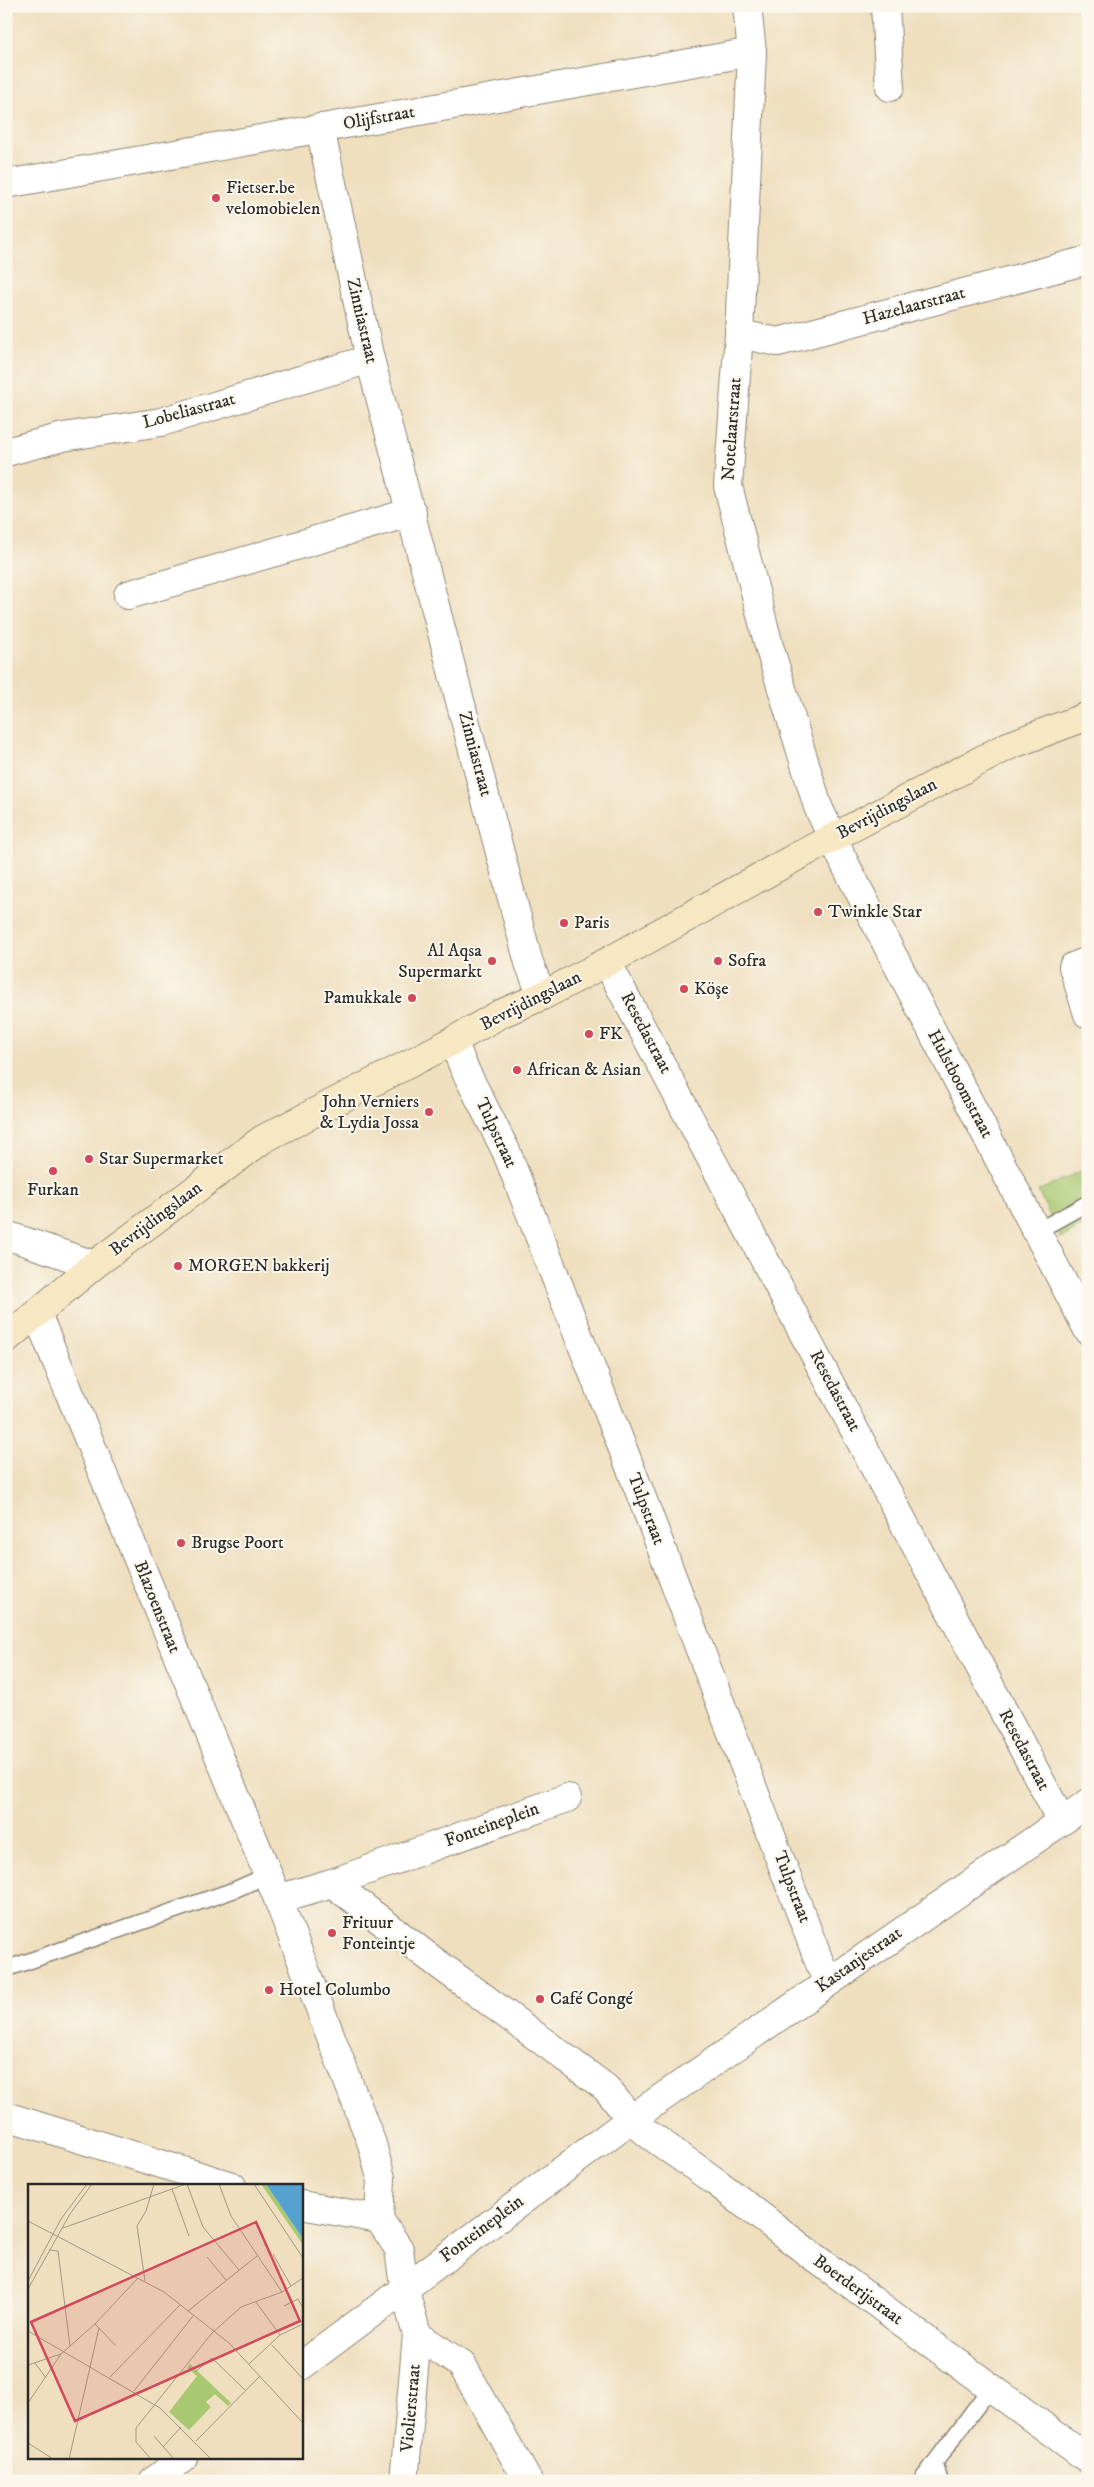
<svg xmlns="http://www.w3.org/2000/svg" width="1094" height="2487" viewBox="0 0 1094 2487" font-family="'IM FELL DW Pica',serif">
<rect width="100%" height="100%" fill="#fbf7ec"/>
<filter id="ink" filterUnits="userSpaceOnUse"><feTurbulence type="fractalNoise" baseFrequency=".02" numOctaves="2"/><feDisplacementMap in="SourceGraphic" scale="10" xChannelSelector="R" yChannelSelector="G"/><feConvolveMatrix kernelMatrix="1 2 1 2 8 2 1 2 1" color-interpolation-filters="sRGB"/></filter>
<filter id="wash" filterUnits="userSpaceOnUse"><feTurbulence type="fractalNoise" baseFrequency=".0096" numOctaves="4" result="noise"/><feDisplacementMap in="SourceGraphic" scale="20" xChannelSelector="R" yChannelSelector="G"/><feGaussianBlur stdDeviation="1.12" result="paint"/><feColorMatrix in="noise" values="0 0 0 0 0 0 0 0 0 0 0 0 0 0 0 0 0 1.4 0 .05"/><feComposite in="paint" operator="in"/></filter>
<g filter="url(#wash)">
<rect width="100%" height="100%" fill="#efdfbf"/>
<polygon fill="#a8c871" stroke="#6a7a4e" points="1088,1168 1088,1223 1061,1238 1038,1191"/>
</g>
<g filter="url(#ink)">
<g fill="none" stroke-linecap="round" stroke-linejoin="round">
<g stroke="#8d8575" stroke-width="18">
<g id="lane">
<polyline points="1037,1231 1088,1203"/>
<polyline points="6,1969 234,1890 268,1875"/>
<polyline points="935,2463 940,2481"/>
<polyline points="921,2481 991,2387"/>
</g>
</g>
<g stroke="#8d8575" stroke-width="30">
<g id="street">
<polyline points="747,6 752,52 739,334 728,486 769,646 818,807 846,866 1088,1330"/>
<polyline points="885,6 890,87"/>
<polyline points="320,128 370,359 529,963 542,996"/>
<polyline points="6,184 752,52"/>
<polyline points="739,334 778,342 1088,260"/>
<polyline points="6,452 63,437 161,422 370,359"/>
<polyline points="128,595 412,512"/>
<polyline points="1088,961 1073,967 1088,1014"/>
<polyline points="607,962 1052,1803 1060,1822"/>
<polyline points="453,1041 464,1068 506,1151 639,1490 827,1982"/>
<polyline points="6,1235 94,1265"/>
<polyline points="37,1314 278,1899"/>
<polyline points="332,1883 567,1798"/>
<polyline points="6,2116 232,2186"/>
<polyline points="301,2205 379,2219"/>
<polyline points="417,2335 462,2365 528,2481"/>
<polyline points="301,2366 631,2119 1088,1803"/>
<polyline points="154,2481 183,2458"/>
<polyline points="404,2481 417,2335 404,2287 399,2249 379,2219 381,2178 372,2144 278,1899 332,1883 426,1955 606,2088 631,2119 647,2133 716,2182 811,2255 1088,2459"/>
</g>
</g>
<g stroke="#8d8575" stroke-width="30">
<polyline id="secondary" points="6,1339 94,1265 263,1139 453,1041 500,1014 542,996 607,962 796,857 1008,746 1088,716"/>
</g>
<use href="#lane" stroke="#fff" stroke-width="15"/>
<use href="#street" stroke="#fff" stroke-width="28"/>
<use href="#secondary" stroke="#f7e8c3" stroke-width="28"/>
</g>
</g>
<g fill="#d1495b" stroke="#fbf7ec" stroke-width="2">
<circle cx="216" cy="198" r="5"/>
<circle cx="818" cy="912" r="5"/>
<circle cx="564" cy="923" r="5"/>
<circle cx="492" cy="961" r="5"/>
<circle cx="718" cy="961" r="5"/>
<circle cx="684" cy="989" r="5"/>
<circle cx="412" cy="998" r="5"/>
<circle cx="589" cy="1034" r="5"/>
<circle cx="517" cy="1070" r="5"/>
<circle cx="429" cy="1112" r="5"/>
<circle cx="89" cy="1159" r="5"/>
<circle cx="53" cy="1171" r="5"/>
<circle cx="178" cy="1266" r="5"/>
<circle cx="181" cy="1543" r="5"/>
<circle cx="332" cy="1933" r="5"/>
<circle cx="269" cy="1990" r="5"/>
<circle cx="540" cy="1999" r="5"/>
</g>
<g text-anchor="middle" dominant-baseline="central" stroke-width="4" stroke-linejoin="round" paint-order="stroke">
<g font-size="18" fill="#2b2b2b" stroke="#fbf7ec">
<text transform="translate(379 118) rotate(-10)">Olijfstraat</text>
<text transform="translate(914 306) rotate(-15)">Hazelaarstraat</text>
<text transform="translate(362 321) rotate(77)">Zinniastraat</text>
<text transform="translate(189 411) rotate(-15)">Lobeliastraat</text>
<text transform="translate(732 429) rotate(-86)">Notelaarstraat</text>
<text transform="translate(475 754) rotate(75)">Zinniastraat</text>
<text transform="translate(887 809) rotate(-28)">Bevrijdingslaan</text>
<text transform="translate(531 1001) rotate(-27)">Bevrijdingslaan</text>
<text transform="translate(646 1033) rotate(62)">Resedastraat</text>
<text transform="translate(960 1084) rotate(62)">Hulstboomstraat</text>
<text transform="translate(496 1133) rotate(65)">Tulpstraat</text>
<text transform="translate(156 1219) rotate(-37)">Bevrijdingslaan</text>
<text transform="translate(835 1391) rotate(62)">Resedastraat</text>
<text transform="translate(646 1509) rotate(69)">Tulpstraat</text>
<text transform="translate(157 1607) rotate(68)">Blazoenstraat</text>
<text transform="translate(1024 1750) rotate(62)">Resedastraat</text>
<text transform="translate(492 1825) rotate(-20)">Fonteineplein</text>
<text transform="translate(792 1887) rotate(69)">Tulpstraat</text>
<text transform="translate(859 1960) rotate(-35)">Kastanjestraat</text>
<text transform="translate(482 2229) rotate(-37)">Fonteineplein</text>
<text transform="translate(858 2290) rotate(36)">Boerderijstraat</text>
<text transform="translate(411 2408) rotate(-85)">Violierstraat</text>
</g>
<g font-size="18" fill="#2b2b2b" stroke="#fbf7ec" text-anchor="start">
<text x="226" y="188">Fietser.be<tspan x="226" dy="21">velomobielen</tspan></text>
<text x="828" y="912">Twinkle Star</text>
<text x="574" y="923">Paris</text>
<text x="482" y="951" text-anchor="end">Al Aqsa<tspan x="482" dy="21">Supermarkt</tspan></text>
<text x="728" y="961">Sofra</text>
<text x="694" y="989">Köşe</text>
<text x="402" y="998" text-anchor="end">Pamukkale</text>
<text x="599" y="1034">FK</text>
<text x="527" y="1070">African &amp; Asian</text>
<text x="419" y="1102" text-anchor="end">John Verniers<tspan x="419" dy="21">&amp; Lydia Jossa</tspan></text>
<text x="99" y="1159">Star Supermarket</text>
<text x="53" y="1190" text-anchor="middle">Furkan</text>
<text x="188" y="1266">MORGEN bakkerij</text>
<text x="191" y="1543">Brugse Poort</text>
<text x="342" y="1923">Frituur<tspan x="342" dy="21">Fonteintje</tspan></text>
<text x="279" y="1990">Hotel Columbo</text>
<text x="550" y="1999">Café Congé</text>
</g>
</g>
<g transform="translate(28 2184)">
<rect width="275" height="275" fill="#efdfbf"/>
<path d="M233,0H238L275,55V61ZM162,180L203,219L200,222L187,210L178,218L183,223L161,246L141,228L169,192L159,184Z" fill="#a8c871"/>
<path d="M238,0H275V55Z" fill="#54a2cd"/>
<path fill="none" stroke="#a19784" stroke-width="1" d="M159,0L175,43L211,86M191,0L203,32L254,108M226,0L275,74M144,5L161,52M0,37L136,108L201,159L275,239M35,44L158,0M22,66L30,67L42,162M245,70L263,102M179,73L198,96M0,97L33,35L59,0M117,97L109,42L118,27L126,0M0,105L42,30L64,0M228,118L252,151M256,122L270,115L275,124M160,127L229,72M67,140L110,94M71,144L88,162M0,147L132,224L183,275M244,161L275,195M7,179L18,194M221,180L252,151L275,140M0,181L33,170M167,188L184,174L217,206M82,193L152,121M106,207L165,132M0,219L33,170L67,140L71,144L41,275M126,252L146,275M168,257L232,192M0,259L25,275M135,263L153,243M123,275L108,258V244L184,149L213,123L254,108L275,94"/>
<path fill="#d1495b" fill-opacity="0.15" stroke="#d1495b" stroke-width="2.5" d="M228,38L272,137L47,237L3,138Z"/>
<rect width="275" height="275" fill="none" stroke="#2b2b2b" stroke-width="2.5"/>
</g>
<rect width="1094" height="2487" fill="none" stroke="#fbf7ec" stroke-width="25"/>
</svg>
